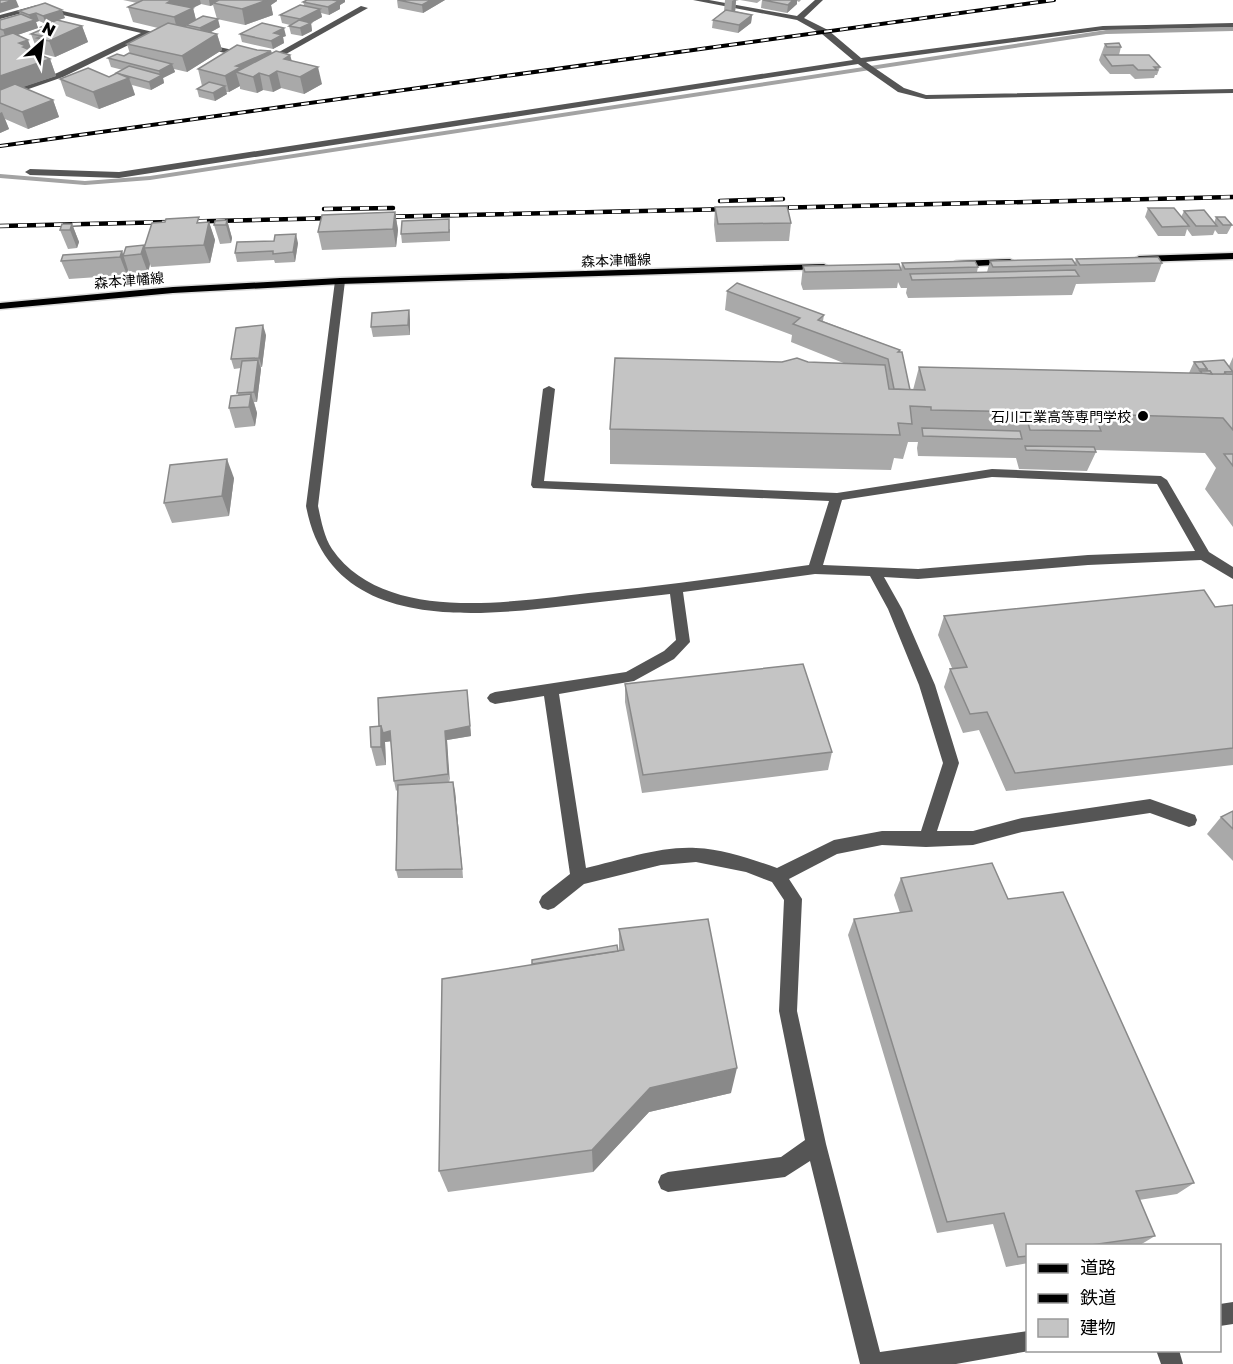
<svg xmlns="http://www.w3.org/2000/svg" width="1233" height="1364" viewBox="0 0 1233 1364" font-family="'Golos Text','Noto Sans JP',sans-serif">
<rect width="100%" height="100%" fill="#fff"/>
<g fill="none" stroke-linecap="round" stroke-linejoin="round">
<polygon fill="#a3a3a3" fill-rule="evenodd" points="1233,27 1233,31 1106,34 150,180 85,185 0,178 0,174 85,181 150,176 1106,30"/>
<g stroke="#dbdbdb" stroke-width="3">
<g id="major">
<polygon points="1233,253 1233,259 1139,262 1134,259 1139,256"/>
<polygon points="1010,259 1015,262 1014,264 956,267 951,264 956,261"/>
<polygon points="824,264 829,267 828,269 340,284 173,293 0,309 0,303 173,287 340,278"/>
</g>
</g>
<g fill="#555" fill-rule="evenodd">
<polygon points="693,0 709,0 797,16 815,0 823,0 804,18 828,30 861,58 1103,26 1233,23 1233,27 1103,30 866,62 904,88 926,95 1233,89 1233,93 926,99 898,92 858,64 119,178 30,175 25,172 30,169 119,172 853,60 822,34 797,20"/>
<polygon points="37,5 166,35 170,37 166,39 149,35 63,77 0,99 0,94 57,73 141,33 37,9 0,19 0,15"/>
<polygon points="361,6 368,8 270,63 263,61"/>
<polygon points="201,43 251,54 252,56 248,58 198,47 198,43"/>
<path d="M340,278L345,281L318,506C321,520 324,537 332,549C386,627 519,600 598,592C668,585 739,575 809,565L829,501L533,488L531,485L543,389L549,386L555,389L544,481L837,493L992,469L1161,476L1167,480L1209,552L1233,567V579L1201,560L1088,565L918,579L884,577L902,609L935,685L959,763L937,831H973L1022,818L1150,799L1195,815L1197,820L1195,825L1189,827L1150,813L1022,832L973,845L926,847L882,845L837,854L789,879L802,899L797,1011L826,1144L880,1352L1028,1331V1350H1035L956,1364H860L810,1161L785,1177L668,1192L661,1189L658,1182L661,1175L668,1172L781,1157L805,1140L779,1011L784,900L772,882L746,872L696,862L661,865L584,884L554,908L548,910L542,908L539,902L542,896L570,874L544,696L495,704L490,702L487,698L490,694L495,692L626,672L664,651L676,640L670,594C635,598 600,602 565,606C469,617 329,631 306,506L335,281ZM992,477L1157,484L1195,551L1088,555L918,569L823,565L842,500ZM815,574L870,576L888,609L919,685L943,763L921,831H882L834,840L777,868C751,859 723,849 696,848C660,846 621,860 586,868L559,694L634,681L674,659L690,642L683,592Z"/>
<polygon points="1233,1302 1233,1324 1220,1326 1220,1304"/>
<polygon points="1156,1350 1179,1350 1183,1364 1161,1364"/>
</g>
<use href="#major" fill="#000" fill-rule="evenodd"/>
<g stroke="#000" stroke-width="4">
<polyline id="rail-far1" points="0,146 1054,0"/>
</g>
<g stroke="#000" stroke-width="4.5">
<g id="rail">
<polyline points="720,201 783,199"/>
<polyline points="771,208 1233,197"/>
<polyline points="324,209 393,208"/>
<polyline points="378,217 732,209"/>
<polyline points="0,226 336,218"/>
</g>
</g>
<use href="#rail-far1" stroke="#fff" stroke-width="2" stroke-dasharray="8" stroke-linecap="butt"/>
<use href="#rail" stroke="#fff" stroke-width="3" stroke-dasharray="9" stroke-linecap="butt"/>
</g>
<g fill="#a9a9a9">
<polygon points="123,0 277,0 277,1 271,5 273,15 245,25 217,19 213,5 210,6 201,4 193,8 196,20 220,27 211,32 217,34 222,50 187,72 174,69 175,72 163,78 164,83 151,90 132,85 135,95 99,109 66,96 60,79 109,77 116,74 123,70 111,67 108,58 130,54 127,44 158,28 133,22 128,7 137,3"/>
<polygon points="307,0 345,0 345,2 340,5 340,9 329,15 321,13 322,17 311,23 312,31 302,36 291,34 289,26 290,25 282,23 280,15 304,5 303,2"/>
<polygon points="397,0 445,0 423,13 398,8"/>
<polygon points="725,0 739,0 736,1 735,11 752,15 751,23 738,33 712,28 713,20 724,11"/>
<polygon points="740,0 761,0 757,3"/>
<polygon points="762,0 801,0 799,2 797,1 797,4 787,13 761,8"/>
<polygon points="45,3 65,18 58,20 82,26 88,42 55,57 43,54 42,51 37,50 31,34 42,29 41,27 53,22 46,24 39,21 36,22 38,28 17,35 32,51 50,59 56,76 22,87 53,100 59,117 28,129 5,119 9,129 0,133 0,37 2,37 0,36 0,20 20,14 19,11"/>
<polygon points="240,34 286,36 283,37 284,43 273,49 242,42"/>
<polygon points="1105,44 1121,47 1119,55 1160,67 1157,75 1155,75 1154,78 1135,79 1130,74 1110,74 1101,64 1099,60"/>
<polygon points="257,50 271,51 272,53 290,55 292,61 322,84 304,94 281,88 273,92 263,90 257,93 240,89 240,86 229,92 226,92 227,94 215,101 199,97 197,89 202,86 198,69"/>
<polygon points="715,207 791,223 789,241 716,242 714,225"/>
<polygon points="1148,208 1181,217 1184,211 1214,223 1216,217 1232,225 1227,234 1218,234 1215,230 1213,235 1192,236 1187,229 1185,236 1158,236 1145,217"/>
<polygon points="395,212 398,230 396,247 322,250 318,232"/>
<polygon points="227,220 232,238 231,243 220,244 214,225"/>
<polygon points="209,222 215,240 210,263 151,267 150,264 148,273 130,274 128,270 127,275 69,279 61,261 122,251 123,255 144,248 200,223"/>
<polygon points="72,224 79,242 77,248 68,249 60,230"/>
<polygon points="450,229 450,241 402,243 401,234"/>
<polygon points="298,243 295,262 275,263 274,260 237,262 235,253"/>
<polygon points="1076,259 1162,263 1155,282 1076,284 1072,295 908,298 906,293 907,288 901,288 898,282 897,288 803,290 801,284 803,266 901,269 902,263 978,267 977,272 987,272 990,261 1075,263"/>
<polygon points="727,291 824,315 823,321 900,350 899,352 910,390 913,390 919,367 1189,373 1194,362 1229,366 1233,357 1233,527 1205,489 1216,468 1205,453 1095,450 1096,452 1087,471 1019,469 1016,458 918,456 917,448 918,442 908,442 903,459 894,458 891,470 610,464 610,429 808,362 846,364 791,342 792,335 725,310"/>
<polygon points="409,310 410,320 410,335 373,337 371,327"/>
<polygon points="266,335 262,367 261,367 261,369 257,402 254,402 257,413 255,426 235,428 229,408 238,395 241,368 234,369 231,359"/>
<polygon points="234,478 229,516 172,523 164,503"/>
<polygon points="1233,605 1233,765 1006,791 979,730 963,733 944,687 950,669 952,668 938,635 944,616 1215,607"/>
<polygon points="625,684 832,752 828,770 642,793 625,702"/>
<polygon points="467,690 471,736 447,740 449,782 455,791 463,878 398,878 396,870 397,790 396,791 394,781 391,741 385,742 386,765 376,766 371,747 379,726"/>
<polygon points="1233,811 1233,861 1207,834 1221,817"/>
<polygon points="901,878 1008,899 1194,1183 1177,1194 1139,1200 1155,1236 1140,1245 1028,1245 1028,1263 1006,1267 993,1224 937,1233 848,935 854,919 900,913 894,895"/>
<polygon points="619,929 731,1093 649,1112 593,1172 448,1192 439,1171 619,951"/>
</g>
<g fill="#898989">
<polygon points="14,0 16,0 19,7 0,13 0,4"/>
<polygon points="172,0 200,0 201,4 173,17 167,3"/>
<polygon points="209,0 223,0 213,3 213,5 210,6"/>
<polygon points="259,0 277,0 277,1 271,5 273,15 245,25 242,9"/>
<polygon points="332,0 345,0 345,2 340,5 340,9 329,15 328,7"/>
<polygon points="431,0 445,0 423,13 422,5"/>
<polygon points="734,0 736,0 735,14 731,17 732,1"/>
<polygon points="793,0 797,0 797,4 787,13 788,5"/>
<polygon points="193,8 197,24 186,25 187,29 178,33 174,17"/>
<polygon points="320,9 322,17 311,23 312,31 302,36 300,28 302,27 300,19"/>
<polygon points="62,10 65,18 46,24 43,16"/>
<polygon points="36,13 39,21 36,22 38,28 6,39 3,30 31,21 29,15"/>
<polygon points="752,15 751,23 738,33 739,25"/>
<polygon points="218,19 220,27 202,37 200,28"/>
<polygon points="82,26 88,42 55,57 49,41"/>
<polygon points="284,28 286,36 283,37 284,43 273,49 271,41 274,33"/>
<polygon points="217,34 222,50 187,72 182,56"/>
<polygon points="28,40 34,56 19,43"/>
<polygon points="271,51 275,67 260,74 263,90 257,93 253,77 236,72 240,86 229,92 225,76 236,66"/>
<polygon points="290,55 294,71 284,59"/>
<polygon points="50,59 56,76 0,95 0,76"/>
<polygon points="172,64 175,72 163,78 164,83 151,90 149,82 160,76 159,71"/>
<polygon points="318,67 322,84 304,94 300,77"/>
<polygon points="277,71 281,88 273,92 269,76"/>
<polygon points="129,78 135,95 99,109 93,92"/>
<polygon points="225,86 227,94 215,101 213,93"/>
<polygon points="53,100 59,117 28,129 22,112"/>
<polygon points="2,112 9,129 0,133 0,113"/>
<polygon points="395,212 398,230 396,247 393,229"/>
<polygon points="227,220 232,238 231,243 226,225"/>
<polygon points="209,222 215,240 210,263 204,245"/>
<polygon points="72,224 79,242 77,248 70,230"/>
<polygon points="296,234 298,243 295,262 293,252"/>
<polygon points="144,245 150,264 148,273 141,254"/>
<polygon points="122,251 128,270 127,275 120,257"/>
<polygon points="409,310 410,320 410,335 408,325"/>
<polygon points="263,325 266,335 262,367 259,358"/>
<polygon points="258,360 261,369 257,402 254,392"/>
<polygon points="251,394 257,413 255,426 249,407"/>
<polygon points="227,459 234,478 229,516 222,496"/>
<polygon points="467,690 471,736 447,740 450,783 448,774 445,731"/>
<polygon points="381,726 390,731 393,741 385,742 386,765 381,747"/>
<polygon points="453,782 455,791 463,878 462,869"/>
<polygon points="737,1068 731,1093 649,1112 593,1172 592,1150 650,1088"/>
</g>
<g fill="#c4c4c4" stroke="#898989" stroke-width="1.5">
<polygon points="0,0 14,0 0,4"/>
<polygon points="143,0 172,0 167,3 193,8 174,17 128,7"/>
<polygon points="219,0 267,0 242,9 213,3"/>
<polygon points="307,0 332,0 339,1 328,7 303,2"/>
<polygon points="398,0 431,0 422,5"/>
<polygon points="763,0 793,0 788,5"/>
<polygon points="45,3 62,10 43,16 36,13 29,15 19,11"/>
<polygon points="300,5 320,9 300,19 280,15"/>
<polygon points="726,10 752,15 739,25 713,20"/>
<polygon points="21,14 35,20 3,30 0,29 0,20"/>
<polygon points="203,16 218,19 200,28 186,25"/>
<polygon points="57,20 82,26 49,41 37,38 42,36 31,34 45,28 41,27"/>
<polygon points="299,20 311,23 300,28 289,26"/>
<polygon points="168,23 217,34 182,56 127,44"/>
<polygon points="262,23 284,28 274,33 282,35 271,41 240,34"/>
<polygon points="13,33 28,40 19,43 26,46 23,47 50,59 0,76 0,37"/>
<polygon points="1119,43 1121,47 1107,47 1105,44"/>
<polygon points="237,45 257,50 271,51 236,66 241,67 225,76 198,69"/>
<polygon points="276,51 290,55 284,59 318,67 300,77 277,71 269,76 259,73 253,77 236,72"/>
<polygon points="129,53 172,64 159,71 108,58 117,54 124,56"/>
<polygon points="1104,55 1149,55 1160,67 1154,67 1157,70 1138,70 1133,65 1112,66"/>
<polygon points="129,66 162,75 149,82 116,73"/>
<polygon points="88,68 109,77 117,73 129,78 93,92 60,79"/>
<polygon points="209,82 225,86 213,93 197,89"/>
<polygon points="15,84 53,100 22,112 0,103 0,90"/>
<polygon points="787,206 791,223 718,224 715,207"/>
<polygon points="1148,208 1174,208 1189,226 1162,227"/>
<polygon points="1204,210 1217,226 1196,226 1184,211"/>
<polygon points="395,212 393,229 318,232 322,215"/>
<polygon points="199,217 197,223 209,222 204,245 144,248 152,223 165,222 166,219"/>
<polygon points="1216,217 1225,217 1232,225 1223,225"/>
<polygon points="449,219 449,232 401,234 402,221"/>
<polygon points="227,220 226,225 214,225 215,221"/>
<polygon points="62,224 72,224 70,230 60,230"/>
<polygon points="296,234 293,252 273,254 273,251 235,253 237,242 274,241 275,235"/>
<polygon points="144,245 141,254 123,256 126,247"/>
<polygon points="122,251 120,257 61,261 63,255"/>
<polygon points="1158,257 1162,263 1080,265 1076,259"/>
<polygon points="1072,259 1076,265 993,267 990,261"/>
<polygon points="975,261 978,267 905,269 902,263"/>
<polygon points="899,264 901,270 805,272 803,266"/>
<polygon points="1075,270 1079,276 912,280 910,274"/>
<polygon points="737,283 824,315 818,320 900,350 898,352 902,352 910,390 894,389 888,359 793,324 800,318 727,291"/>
<polygon points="409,310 408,325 371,327 372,313"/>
<polygon points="263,325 259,358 231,359 236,328"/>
<polygon points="615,358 782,362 797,358 808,362 885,365 889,389 925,390 919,367 1233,374 1233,430 1223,418 1094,414 1101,431 1030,430 1025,412 931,410 931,407 910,406 912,424 898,423 900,435 610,429"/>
<polygon points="258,360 254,392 237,393 242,361"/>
<polygon points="1224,360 1233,372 1225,372 1224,374 1212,374 1210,371 1207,371 1207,369 1202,362 1194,362"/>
<polygon points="1194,362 1202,362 1207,369 1199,369"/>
<polygon points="1200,371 1210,371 1212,374 1202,373"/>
<polygon points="1225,372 1233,372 1233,374 1226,374"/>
<polygon points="251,394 249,407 229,408 231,396"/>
<polygon points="922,428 1020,431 1022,439 923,436"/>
<polygon points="1025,446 1094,447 1096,452 1026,450"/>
<polygon points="1224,454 1233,454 1233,466"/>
<polygon points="227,459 222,496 164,503 170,465"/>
<polygon points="1204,590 1215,607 1233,605 1233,748 1015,773 987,712 970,714 950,669 967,667 944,616"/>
<polygon points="803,664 832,752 643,775 625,684"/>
<polygon points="467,690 470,726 445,731 448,774 394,781 390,731 383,733 381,726 379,726 378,698"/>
<polygon points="381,726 381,747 371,747 370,727"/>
<polygon points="453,782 462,869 396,870 398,785"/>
<polygon points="1233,811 1233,829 1221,817"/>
<polygon points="992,863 1008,899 1063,892 1194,1183 1136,1191 1155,1236 1091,1245 1028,1245 1028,1256 1018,1257 1004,1213 947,1222 854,919 912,911 901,878"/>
<polygon points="708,919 737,1068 650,1088 592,1150 439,1171 442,979 624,950 619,929"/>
<polygon points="617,945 618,951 532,964 532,960"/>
</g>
<circle fill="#000" stroke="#fff" stroke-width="2" cx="1143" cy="416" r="6"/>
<g text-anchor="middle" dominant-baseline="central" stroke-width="5" stroke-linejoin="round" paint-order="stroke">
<g font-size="14" fill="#000" stroke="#fff">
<text transform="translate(616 260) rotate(-2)">森本津幡線</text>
<text transform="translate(129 280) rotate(-5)">森本津幡線</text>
</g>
<g font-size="14" fill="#000" stroke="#fff" text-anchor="end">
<text x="1131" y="416">石川工業高等専門学校</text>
</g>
</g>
<rect x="1026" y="1244" width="195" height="108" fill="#ffffff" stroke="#999999" stroke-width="1.5"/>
<rect x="1038" y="1264" width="30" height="9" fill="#000000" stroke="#999999" stroke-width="1.5"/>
<text x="1080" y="1274" font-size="18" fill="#000000">道路</text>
<rect x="1038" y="1294" width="30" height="9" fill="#000000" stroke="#999999" stroke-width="1.5"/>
<text x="1080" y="1304" font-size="18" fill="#000000">鉄道</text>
<rect x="1038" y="1319" width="30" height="18" fill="#c4c4c4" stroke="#999999" stroke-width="1.5"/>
<text x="1080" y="1334" font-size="18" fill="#000000">建物</text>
<g transform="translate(42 42) rotate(28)" stroke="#ffffff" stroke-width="4.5" paint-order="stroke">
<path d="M0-4.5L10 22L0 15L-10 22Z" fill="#000000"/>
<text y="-9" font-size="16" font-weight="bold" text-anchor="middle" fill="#000000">N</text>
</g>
</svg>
